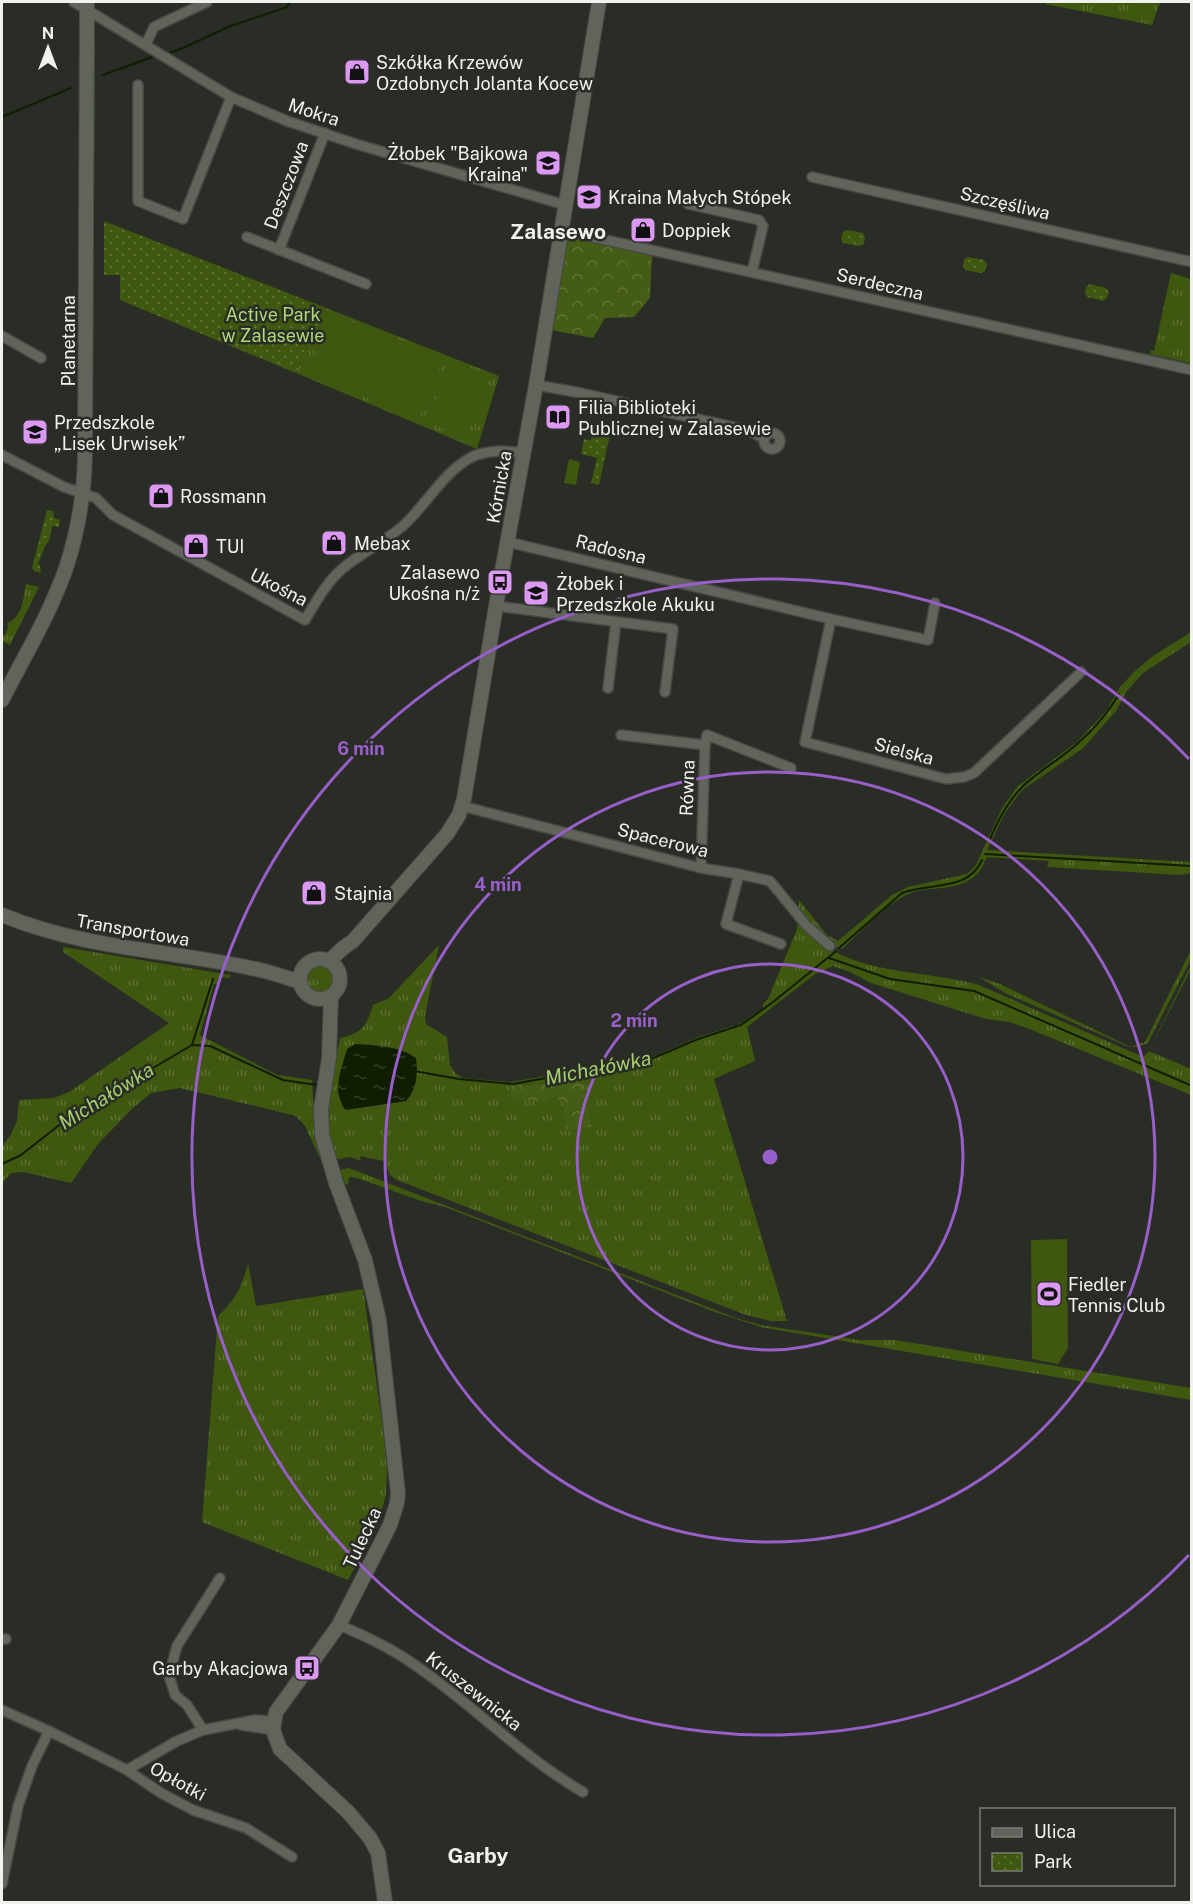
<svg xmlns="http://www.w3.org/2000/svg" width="1193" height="1904" viewBox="0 0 1193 1904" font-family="'Public Sans',sans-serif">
<defs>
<pattern id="grass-tufts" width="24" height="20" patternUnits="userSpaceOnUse" patternTransform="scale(1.5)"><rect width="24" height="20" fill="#3f570f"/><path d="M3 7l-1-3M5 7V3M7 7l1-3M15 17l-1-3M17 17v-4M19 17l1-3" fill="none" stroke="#5b7032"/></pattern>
<pattern id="forest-crowns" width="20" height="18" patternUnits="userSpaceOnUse" patternTransform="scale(1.5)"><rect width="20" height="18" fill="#445c15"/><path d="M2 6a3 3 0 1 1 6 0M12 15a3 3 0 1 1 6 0" fill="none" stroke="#5f7437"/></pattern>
<pattern id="park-dots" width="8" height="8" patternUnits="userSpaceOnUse" patternTransform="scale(1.5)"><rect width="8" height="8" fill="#3f570f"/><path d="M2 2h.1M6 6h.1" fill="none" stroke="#5b7032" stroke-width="1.8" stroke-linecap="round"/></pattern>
<pattern id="water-ripples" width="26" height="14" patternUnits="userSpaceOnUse" patternTransform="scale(1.5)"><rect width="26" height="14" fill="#111d00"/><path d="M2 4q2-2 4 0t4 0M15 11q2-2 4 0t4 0" fill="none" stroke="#343e26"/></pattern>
</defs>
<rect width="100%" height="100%" fill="#292d25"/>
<g fill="url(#grass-tufts)" fill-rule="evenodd">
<polygon points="1046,2 1160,2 1152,25 1045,4"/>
<polygon points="91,38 95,40 93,372 92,374"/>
<polygon points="1171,273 1191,279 1191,363 1150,354 1151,350 1154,351"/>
<polygon points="321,306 499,376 477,449 296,373"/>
<path d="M26,584L39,587L10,645L2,641V635H5L8,627L7,623C23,617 23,599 26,584Z"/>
<path d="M1191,632V642L1143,673L1126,692L1116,711L1082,749L1022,790L1005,813L987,850L1191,862V873L1180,875L1047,867L1049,861L987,857C984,862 982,869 978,873C957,896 922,882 899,899C878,912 860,933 842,949C824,945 810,926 798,914L799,900L827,935L838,941L892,895L908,887L967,874L976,865L1002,808L1018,786L1077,742L1107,710L1120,687L1135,671L1153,656Z"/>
<path d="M798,918C808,928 819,943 831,950C877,975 930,971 979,985L1143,1057L1149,1051L1191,965V969L1149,1051L1191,1069V1095L1027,1028L1009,1022L986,1019L871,983L850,972L833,966L815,974L747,1027L755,1061L714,1079L787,1321H771L746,1315L397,1180L390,1175L384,1161L360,1156L361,1161L350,1157L339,1159L335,1157L327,1130L329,1096L340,1038C362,1033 366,1027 373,1005L389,998L439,945L425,1016L426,1024L447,1037L450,1065L456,1074L463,1078L511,1082L650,1058L698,1037L740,1024L763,1008V1004L768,999L797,929ZM417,1067L414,1086L406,1101L345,1110L337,1091ZM579,1074L592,1127L555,1096L510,1086L546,1083Z"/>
<path d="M63,947L231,975L230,978L220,977L217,984H214L200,1035L277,1075L312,1080C314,1111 313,1131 324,1162H322L305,1126L296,1116L180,1088L151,1093L132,1109L98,1144L71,1183L23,1172L11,1173L2,1183V1146L10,1136L17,1121L19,1100L54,1098L69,1092L169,1023L63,952Z"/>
<polygon points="1191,950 1191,959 1148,1043 1136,1047 1129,1047 1005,993 979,977 1000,984 1131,1047 1145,1042"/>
<circle cx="320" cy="979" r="14"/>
<polygon points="349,1168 736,1318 761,1325 860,1340 895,1340 1191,1388 1191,1400 761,1327 715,1312 445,1207 421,1201 357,1178 349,1177 348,1185 345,1184 340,1170"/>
<path d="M248,1263L256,1306L363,1289L383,1428L387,1469L386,1494L378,1524L348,1580L202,1522L218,1316C236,1299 242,1287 248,1263Z"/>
</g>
<g fill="url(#forest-crowns)">
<polygon points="565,236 652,256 650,298 634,317 605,318 593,338 551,330"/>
<polygon points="580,1074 592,1127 566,1129 563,1104 555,1096 546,1102 511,1099 510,1086 546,1083"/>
</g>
<g fill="url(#park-dots)">
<polygon points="104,221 321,306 296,373 120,300 120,275 104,275"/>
<polygon points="847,230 863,233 865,237 864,244 859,246 843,243 841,239 843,232"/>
<polygon points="968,257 984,260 987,264 985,271 981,273 965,270 963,266 964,259"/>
<polygon points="1090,284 1106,288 1109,292 1107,298 1103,301 1087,297 1085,293 1086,287"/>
<polygon points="594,426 611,429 599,485 591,483 597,458 581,454 584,439 591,440"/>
<polygon points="47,510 53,511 54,518 60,520 59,527 52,526 49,541 45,546 38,564 40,565 41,573 34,571 32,568"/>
</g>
<g fill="#3f570f">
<polygon points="333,314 444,358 419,419 308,375"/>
<polygon points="451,361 490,376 465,438 426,422"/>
<polygon points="569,459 580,462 576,485 564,483"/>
<polygon points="1067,1239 1068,1348 1058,1364 1032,1359 1031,1240"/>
</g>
<path fill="url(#water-ripples)" d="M355,1044C374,1045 400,1046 416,1058C418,1072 417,1090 406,1101L345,1110C332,1088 341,1071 347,1049Z"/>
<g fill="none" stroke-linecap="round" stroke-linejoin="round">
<g stroke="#111d00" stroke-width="2">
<polyline points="166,54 183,48 228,27 287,7 290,2"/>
<polyline points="103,75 155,56"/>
<polyline points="2,117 71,88"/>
<path d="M990,839C998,820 1007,802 1022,787C1035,774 1052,764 1066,753C1088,736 1105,718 1119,694"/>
<polyline points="985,854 1192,866"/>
<path d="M839,948L902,893C930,882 968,892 982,860"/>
<polyline points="829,958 890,979 974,991 1192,1086"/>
<polyline points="192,1045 213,979"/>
<polyline points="414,1071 459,1079 513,1084 651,1059 698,1039 741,1025 773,1002 835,952"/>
<polyline points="2,1164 21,1155 81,1108 131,1081 192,1045 210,1046 283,1080 317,1085"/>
</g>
<g stroke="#474a44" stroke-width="12">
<g id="street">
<polyline points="74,2 231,97 287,121 356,144 565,205"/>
<polyline points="146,44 154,27 207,2"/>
<polyline points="138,85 138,201 183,219 231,97"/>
<polyline points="812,177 1192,262"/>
<polyline points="688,204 759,220 763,226 752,272"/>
<polyline points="561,230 1192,370"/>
<polyline points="247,237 366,284"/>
<polyline points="279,250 325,133"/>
<polyline points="2,336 41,358"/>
<polyline points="536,385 576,392 747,430 764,438"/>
<circle cx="772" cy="441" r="8"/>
<path d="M2,455L64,487L96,498L113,515L305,620C316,602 326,583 342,569C362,552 387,541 406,523C428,502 446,469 474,456C491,449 506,451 524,453"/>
<polyline points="508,542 831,619 928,640 935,603"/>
<polyline points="497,606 673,629 665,692"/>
<polyline points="831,619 805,742 946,779 964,777 974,773 1081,672"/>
<polyline points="608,688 616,622"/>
<polyline points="621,735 705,745"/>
<polyline points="462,806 701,868 739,874 770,881 806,925 830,946"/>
<polyline points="701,868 705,745 707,735 791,768"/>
<polyline points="739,874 726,924 781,944"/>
<path d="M339,1625C363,1635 387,1646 409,1661C470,1701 520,1756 583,1792"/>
<polyline points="2,1639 6,1639"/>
<polyline points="2,1710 49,1731 127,1770 161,1793 193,1810 246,1828 292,1857"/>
<polyline points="241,1725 273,1730"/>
<polyline points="203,1730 187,1705 175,1695 169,1676 177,1646 220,1578"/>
<polyline points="127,1770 177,1741 203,1730 255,1720 273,1721"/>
<polyline points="2,1884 18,1806 32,1766 49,1731"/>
</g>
</g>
<g stroke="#474a44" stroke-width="16">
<g id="secondary">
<path d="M2,700C24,657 50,614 66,568C78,532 84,494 85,456L87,2"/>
<path d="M2,915C87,950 172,950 260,970C274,973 287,978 300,982"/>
<circle cx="320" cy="979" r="20"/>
<polyline points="329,961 343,948 353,941 447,834 459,815 464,799 500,582 536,385 599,2"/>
<polyline points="331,997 329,1058 321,1109 322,1135 336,1183 365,1260 379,1320 398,1493 397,1503 390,1525 339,1625 276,1712 273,1730 280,1749 348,1812 370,1838 378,1853 385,1902"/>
</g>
</g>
<use href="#street" stroke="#60645a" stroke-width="9"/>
<use href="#secondary" stroke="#60645a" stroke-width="14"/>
</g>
<g fill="none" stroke="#985eca" stroke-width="3">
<circle cx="770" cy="1157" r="193"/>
<circle cx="770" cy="1157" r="385"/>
<path d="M1189 1555A578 578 0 1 1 1189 759"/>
</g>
<defs>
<g id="shop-square" transform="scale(1.35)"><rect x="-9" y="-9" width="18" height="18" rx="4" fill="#dc99f4" stroke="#292d25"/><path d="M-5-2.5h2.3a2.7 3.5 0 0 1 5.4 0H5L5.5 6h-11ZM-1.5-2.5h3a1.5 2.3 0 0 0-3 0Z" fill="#111"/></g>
<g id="school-square" transform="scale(1.35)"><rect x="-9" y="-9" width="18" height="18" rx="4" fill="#dc99f4" stroke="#292d25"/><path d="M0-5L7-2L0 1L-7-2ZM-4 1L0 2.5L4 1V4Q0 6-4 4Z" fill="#111"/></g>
<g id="library-square" transform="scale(1.35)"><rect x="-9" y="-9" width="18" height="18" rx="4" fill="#dc99f4" stroke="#292d25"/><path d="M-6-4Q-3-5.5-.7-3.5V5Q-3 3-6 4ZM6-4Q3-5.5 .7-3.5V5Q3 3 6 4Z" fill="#111"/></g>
<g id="bus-square" transform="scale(1.35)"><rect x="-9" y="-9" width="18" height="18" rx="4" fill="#dc99f4" stroke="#292d25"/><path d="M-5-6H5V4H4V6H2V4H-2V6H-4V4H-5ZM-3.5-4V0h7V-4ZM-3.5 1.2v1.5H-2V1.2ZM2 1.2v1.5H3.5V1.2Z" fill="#111"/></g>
<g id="stadium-square" transform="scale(1.35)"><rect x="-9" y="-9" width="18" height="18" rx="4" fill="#dc99f4" stroke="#292d25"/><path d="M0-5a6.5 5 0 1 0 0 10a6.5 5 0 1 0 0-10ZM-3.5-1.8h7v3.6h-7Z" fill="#111"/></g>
</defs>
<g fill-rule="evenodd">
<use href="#shop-square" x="357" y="72"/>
<use href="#school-square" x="548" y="163"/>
<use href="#school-square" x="589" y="197"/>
<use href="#shop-square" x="643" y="230"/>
<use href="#library-square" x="558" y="417"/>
<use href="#school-square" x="35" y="432"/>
<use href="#shop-square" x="161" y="496"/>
<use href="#shop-square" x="334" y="543"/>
<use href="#shop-square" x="196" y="546"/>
<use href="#bus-square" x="500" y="582"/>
<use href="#school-square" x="536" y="593"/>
<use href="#shop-square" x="314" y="893"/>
<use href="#stadium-square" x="1049" y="1294"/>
<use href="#bus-square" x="307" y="1668"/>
</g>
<g text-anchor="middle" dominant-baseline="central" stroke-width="5" stroke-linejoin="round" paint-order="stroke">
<g font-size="18" fill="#f0f3ed" stroke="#292d25" text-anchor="start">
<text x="376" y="62">Szkółka Krzewów<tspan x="376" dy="21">Ozdobnych Jolanta Kocew</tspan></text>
<text x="528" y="153" text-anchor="end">Żłobek "Bajkowa<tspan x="528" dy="21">Kraina"</tspan></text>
<text x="608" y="197">Kraina Małych Stópek</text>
<text x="662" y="230">Doppiek</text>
<text x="578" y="407">Filia Biblioteki<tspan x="578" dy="21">Publicznej w Zalasewie</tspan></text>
<text x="54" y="422">Przedszkole<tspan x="54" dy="21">„Lisek Urwisek”</tspan></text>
<text x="180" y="496">Rossmann</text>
<text x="354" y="543">Mebax</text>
<text x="216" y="546">TUI</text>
<text x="480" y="572" text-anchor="end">Zalasewo<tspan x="480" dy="21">Ukośna n/ż</tspan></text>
<text x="556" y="583">Żłobek i<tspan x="556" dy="21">Przedszkole Akuku</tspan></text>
<text x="334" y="893">Stajnia</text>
<text x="1068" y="1284">Fiedler<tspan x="1068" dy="21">Tennis Club</tspan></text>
<text x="288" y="1668" text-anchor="end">Garby Akacjowa</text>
</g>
<g font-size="18" fill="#f0f3ed" stroke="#292d25">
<text transform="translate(314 112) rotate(18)">Mokra</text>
<text transform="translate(286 185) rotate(-69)">Deszczowa</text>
<text transform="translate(1005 203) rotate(13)">Szczęśliwa</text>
<text transform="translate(880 284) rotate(13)">Serdeczna</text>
<text transform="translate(68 341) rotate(-90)">Planetarna</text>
<text transform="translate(499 487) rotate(-80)">Kórnicka</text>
<text transform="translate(611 549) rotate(14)">Radosna</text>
<text transform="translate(279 587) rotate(27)">Ukośna</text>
<text transform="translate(904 751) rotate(15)">Sielska</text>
<text transform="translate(687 788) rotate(-88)">Równa</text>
<text transform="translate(663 840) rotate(14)">Spacerowa</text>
<text transform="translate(133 930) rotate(10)">Transportowa</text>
<text transform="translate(362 1538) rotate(-65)">Tulecka</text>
<text transform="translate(474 1691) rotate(38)">Kruszewnicka</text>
<text transform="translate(178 1781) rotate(29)">Opłotki</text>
</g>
<g font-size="18" fill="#b2d778" stroke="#292d25">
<text x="273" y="314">Active Park<tspan x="273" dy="21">w Zalasewie</tspan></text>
</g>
<g font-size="20" font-style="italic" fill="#a8cd6e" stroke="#292d25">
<text transform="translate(598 1068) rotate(-11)">Michałówka</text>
<text transform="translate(106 1096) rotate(-32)">Michałówka</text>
</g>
<g font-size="21" font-weight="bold" fill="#f0f3ed" stroke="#292d25">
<text x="558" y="231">Zalasewo</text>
<text x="478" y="1855">Garby</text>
</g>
</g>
<circle cx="770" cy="1157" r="9" fill="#985eca" stroke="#292d25" stroke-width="3"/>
<g font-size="18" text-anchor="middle" font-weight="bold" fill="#985eca" stroke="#292d25" stroke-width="5" stroke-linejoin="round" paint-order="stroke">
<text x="361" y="755">6 min</text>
<text x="498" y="891">4 min</text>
<text x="634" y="1027">2 min</text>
</g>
<rect width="1193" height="1904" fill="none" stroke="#f0f3ed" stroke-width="6"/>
<rect x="980" y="1808" width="195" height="78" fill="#292d25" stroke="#797c75" stroke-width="1.5"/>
<rect x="992" y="1828" width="30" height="9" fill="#60645a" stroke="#797c75" stroke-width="1.5"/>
<text x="1034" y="1838" font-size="18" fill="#f0f3ed">Ulica</text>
<rect x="992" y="1853" width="30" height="18" fill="url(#park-dots)" stroke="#797c75" stroke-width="1.5"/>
<text x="1034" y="1868" font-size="18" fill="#f0f3ed">Park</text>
<g transform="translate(48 48)" stroke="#292d25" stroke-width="4.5" paint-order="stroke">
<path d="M0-4.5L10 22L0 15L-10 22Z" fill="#f0f3ed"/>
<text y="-9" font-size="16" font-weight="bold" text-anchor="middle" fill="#f0f3ed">N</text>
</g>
</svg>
